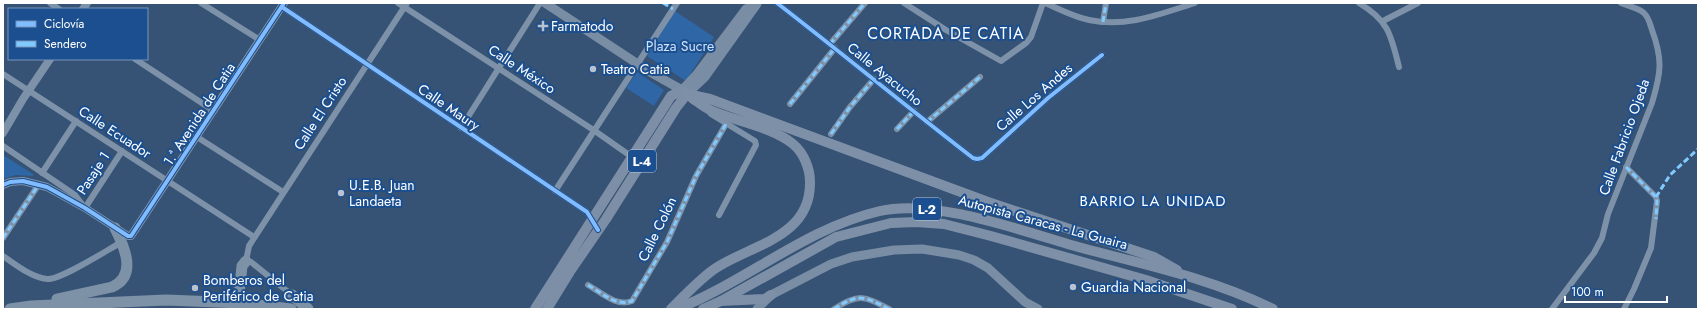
<svg xmlns="http://www.w3.org/2000/svg" width="1701" height="312" viewBox="0 0 1701 312" font-family="Jost,sans-serif">
<rect width="100%" height="100%" fill="#365274"/>
<g fill="#2f66a5">
<polygon points="675,11 714,37 686,81 647,56"/>
<polygon points="637,72 664,90 654,106 626,88"/>
<polygon points="3,155 33,174 33,176 16,175 3,179"/>
</g>
<g fill="none" stroke-linecap="round" stroke-linejoin="round">
<g stroke="#7d92a8" stroke-width="6">
<polyline points="50,3 59,9"/>
<polyline points="201,3 260,40"/>
<polyline points="398,3 595,131 632,157"/>
<path d="M777,3C843,54 907,107 973,158L977,159L982,158L1048,98L1102,55"/>
<polyline points="904,3 946,30 1001,61 1026,43 1031,37 1043,3"/>
<path d="M1045,3C1059,9 1074,17 1089,20C1126,28 1160,14 1195,3"/>
<path d="M1359,3C1389,21 1391,35 1399,67"/>
<polyline points="282,7 587,212 598,230"/>
<polyline points="1383,21 1418,3"/>
<polyline points="1103,22 1106,3"/>
<polyline points="830,44 865,3"/>
<polyline points="135,59 214,111"/>
<polyline points="3,74 254,237"/>
<polyline points="790,104 835,48"/>
<polyline points="711,114 755,141 756,145 719,215"/>
<polyline points="927,122 980,77"/>
<polyline points="461,128 540,3"/>
<polyline points="897,129 914,111"/>
<polyline points="831,134 850,107 874,79"/>
<polyline points="197,137 283,192"/>
<polyline points="3,146 75,195 85,208 122,151"/>
<polyline points="42,173 76,121"/>
<polyline points="555,191 677,3"/>
<polyline points="3,238 39,184"/>
<path d="M3,256C15,264 32,278 47,279C61,280 107,250 122,242"/>
<path d="M588,285C602,293 616,307 632,301L667,242L696,176L726,124"/>
<polyline points="292,295 251,262 246,261 249,246 407,3"/>
<path d="M834,309C859,293 864,296 889,309"/>
<path d="M1552,309L1594,253L1602,238L1608,214L1652,103C1661,73 1663,60 1652,30C1650,24 1649,18 1644,13C1638,8 1629,6 1621,3"/>
<polyline points="1624,309 1634,289 1651,248 1657,201 1656,197 1626,167"/>
</g>
<g stroke="#7d92a8" stroke-width="8">
<polyline points="83,9 87,3"/>
<polyline points="3,133 23,99 50,59"/>
<polyline points="3,185 10,182 23,181 47,187 85,208 128,236 131,236 284,3"/>
</g>
<g stroke="#798da4" stroke-width="9">
<polyline points="545,3 650,72 682,90 697,74 746,9 757,3"/>
<polyline points="687,94 705,77 757,4"/>
<polyline points="757,309 771,295 831,264 852,257 894,250 922,249 959,255 974,260 988,268 1025,302 1038,309"/>
</g>
<polyline stroke="#7d8ea7" stroke-width="10" points="535,309 671,96 682,90 687,94 676,108 606,219 571,270 547,309"/>
<g stroke="#7e90a7" stroke-width="10">
<polyline points="687,94 710,99 988,202 1154,257 1177,270"/>
<polyline points="721,301 765,299 771,295"/>
<path d="M671,309C684,296 698,281 713,270C748,245 811,239 810,182C810,169 804,153 793,144C773,127 734,121 710,110C704,107 698,102 692,98"/>
<path d="M677,309C747,281 806,228 880,211C936,198 1027,233 1082,248C1146,265 1213,279 1273,309"/>
<polyline points="703,309 721,301 836,237 891,223 916,222 944,224 991,236 1146,280 1232,309"/>
</g>
<g stroke="#7e92a7" stroke-width="11">
<polyline points="239,295 242,266 246,261"/>
<polyline points="292,295 308,309"/>
<path d="M57,299L112,287C138,276 124,246 115,228"/>
<polyline points="10,309 31,306 166,300 242,303 291,309"/>
</g>
<g stroke="#80caff" stroke-width="3" stroke-dasharray="6 3" stroke-linecap="butt">
<polyline points="663,3 673,9"/>
<polyline points="1103,22 1106,3"/>
<polyline points="830,44 865,3"/>
<polyline points="790,104 835,48"/>
<polyline points="927,122 980,77"/>
<polyline points="897,129 914,111"/>
<polyline points="831,134 850,107 874,79"/>
<polyline points="1626,167 1656,197 1657,201 1656,219"/>
<polyline points="1656,197 1670,175 1698,149"/>
<polyline points="3,238 39,184"/>
<path d="M588,285C602,293 616,307 632,301L667,242L696,176L726,124"/>
<path d="M834,309C859,293 864,296 889,309"/>
</g>
<g stroke="#1b4f8f" stroke-width="6">
<g id="cycleway">
<path d="M777,3C843,54 907,107 973,158L977,159L982,158L1048,98L1102,55"/>
<polyline points="282,7 587,212 598,230"/>
<polyline points="3,185 10,182 23,181 47,187 85,208 128,236 131,236 284,3"/>
</g>
</g>
<use href="#cycleway" stroke="#80bcff" stroke-width="4"/>
</g>
<g fill="#b9c2ce" stroke="#1b4f8f" stroke-width="1.5">
<path d="M541 20h4v4h4v4h-4v4h-4v-4h-4v-4h4z"/>
<circle cx="593" cy="69" r="4"/>
<circle cx="341" cy="193" r="4"/>
<circle cx="1073" cy="287" r="4"/>
<circle cx="195" cy="288" r="4"/>
</g>
<g text-anchor="middle" dominant-baseline="central" stroke-width="4" stroke-linejoin="round" paint-order="stroke">
<g fill="#1b4f8f" stroke="#bbcadd" stroke-width="1">
<rect x="628" y="150" width="28" height="22" rx="3"/>
<rect x="913" y="198" width="28" height="22" rx="3"/>
</g>
<g font-size="13" font-weight="bold" fill="#fff">
<text x="642" y="161">L-4</text>
<text x="927" y="209">L-2</text>
</g>
<g font-size="14" fill="#fff" stroke="#1b4f8f" text-anchor="start">
<text x="551" y="26">Farmatodo</text>
<text x="601" y="69">Teatro Catia</text>
<text x="349" y="185">U.E.B. Juan<tspan x="349" dy="16">Landaeta</tspan></text>
<text x="203" y="280">Bomberos del<tspan x="203" dy="16">Periférico de Catia</tspan></text>
<text x="1081" y="287">Guardia Nacional</text>
</g>
<g font-size="14" fill="#cfe3fa" stroke="#1b4f8f">
<text x="680" y="46">Plaza Sucre</text>
</g>
<g font-size="14" fill="#fff" stroke="#1b4f8f">
<text transform="translate(522 69) rotate(33)">Calle México</text>
<text transform="translate(885 74) rotate(39)">Calle Ayacucho</text>
<text transform="translate(1034 97) rotate(-41)">Calle Los Andes</text>
<text transform="translate(449 107) rotate(34)">Calle Maury</text>
<text transform="translate(320 113) rotate(-57)">Calle El Cristo</text>
<text transform="translate(199 114) rotate(-57)">1.ª Avenida de Catia</text>
<text transform="translate(115 132) rotate(33)">Calle Ecuador</text>
<text transform="translate(1624 137) rotate(-70)">Calle Fabricio Ojeda</text>
<text transform="translate(93 173) rotate(-57)">Pasaje 1</text>
<text transform="translate(1043 222) rotate(15)">Autopista Caracas - La Guaira</text>
<text transform="translate(657 229) rotate(-64)">Calle Colón</text>
</g>
<g font-size="15" letter-spacing="1" fill="#fff" stroke="#1b4f8f">
<text x="1153" y="201">BARRIO LA UNIDAD</text>
</g>
<g font-size="16" letter-spacing="1" fill="#fff" stroke="#1b4f8f">
<text x="946" y="33">CORTADA DE CATIA</text>
</g>
</g>
<rect width="1701" height="312" fill="none" stroke="#ffffff" stroke-width="8"/>
<rect x="8" y="8" width="140" height="52" fill="#1b4f8f" stroke="#7695bc"/>
<rect x="16" y="21" width="20" height="6" fill="#80bcff" stroke="#7695bc"/>
<text x="44" y="28" font-size="12" fill="#ffffff">Ciclovía</text>
<rect x="16" y="41" width="20" height="6" fill="#80caff" stroke="#7695bc"/>
<text x="44" y="48" font-size="12" fill="#ffffff">Sendero</text>
<path d="M1565 296v6h102v-6" fill="none" stroke="#ffffff" stroke-width="2"/>
<text x="1571" y="296" font-size="12" fill="#ffffff" stroke="#1b4f8f" stroke-width="3" paint-order="stroke">100 m</text>
</svg>
